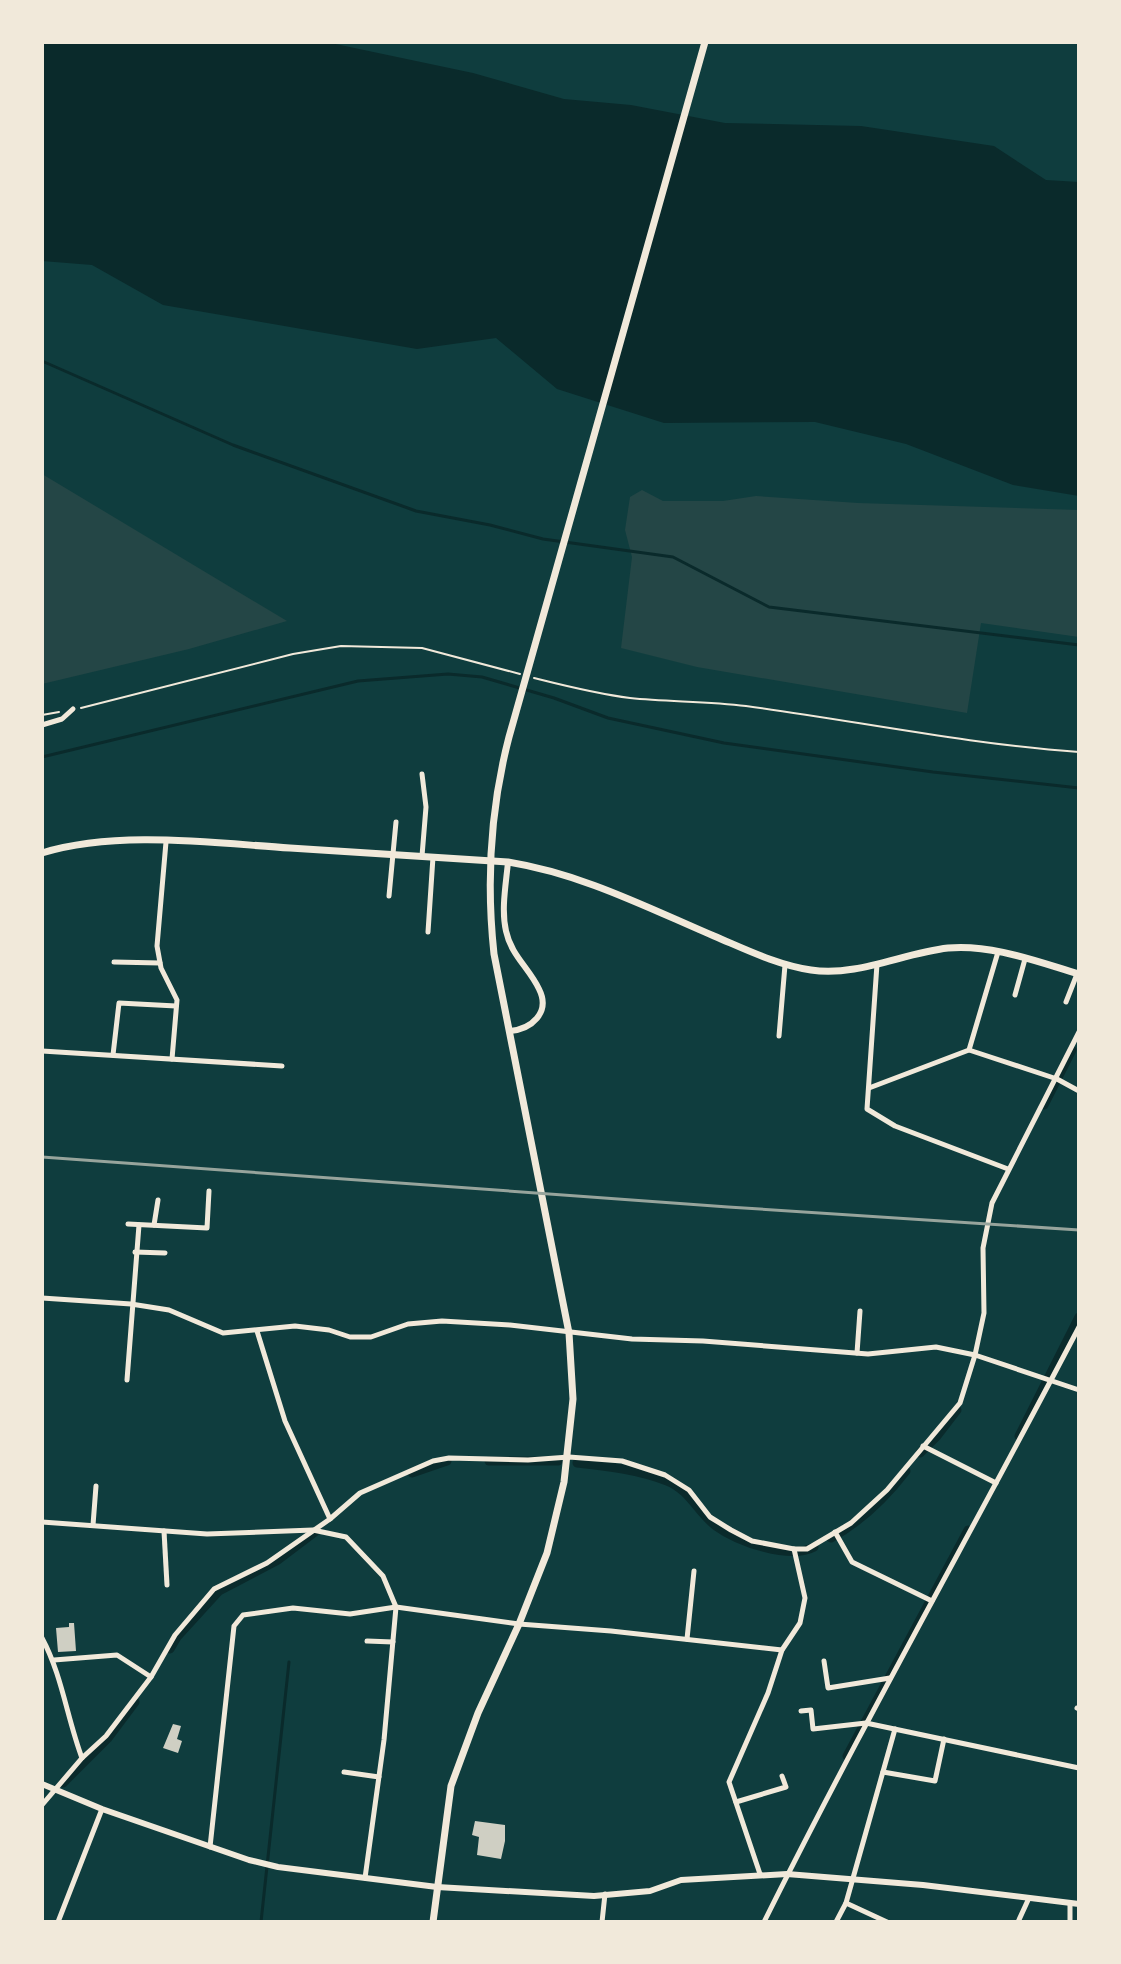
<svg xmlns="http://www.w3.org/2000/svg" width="1121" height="1964" viewBox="0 0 1121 1964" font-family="'Alegreya Sans',sans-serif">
<rect width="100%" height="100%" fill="#0f3d3e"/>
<g fill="#244646">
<polygon points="42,474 287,621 189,649 42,684"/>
<polygon points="642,490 663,501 723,501 756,496 858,503 1079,510 1079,637 981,623 967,713 697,667 621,648 632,557 625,530 630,497"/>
</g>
<polygon fill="#0a2a2b" points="42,42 326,42 473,73 564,99 631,105 725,123 861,126 994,146 1046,180 1079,182 1079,496 1013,485 906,444 815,422 664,423 557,389 496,338 417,349 163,305 92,265 42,261"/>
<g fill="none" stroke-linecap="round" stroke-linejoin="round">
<g stroke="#0a2a2b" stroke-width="3">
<polyline points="42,361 233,445 416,511 490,525 543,539 673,557 769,607 1079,645"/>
<polyline points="42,757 358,681 448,674 482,677 554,698 608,718 724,743 933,772 1079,788"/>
<polyline points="261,1922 289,1662"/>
</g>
<g stroke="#0a2a2b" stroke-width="9">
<polyline points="1044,1105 1072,1050"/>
<polyline points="1019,1436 1079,1317"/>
<polyline points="920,1453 937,1436 957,1410"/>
<polyline points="489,1461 558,1461"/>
<path d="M577,1463C607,1466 639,1470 667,1481C690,1490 698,1513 716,1526C738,1542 790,1560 814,1547"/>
<polyline points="412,1473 447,1461"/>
<path d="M831,1538C860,1522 886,1497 906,1471"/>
<polyline points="170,1649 177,1637 219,1591 278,1560 315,1532"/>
<polyline points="847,1756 968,1530"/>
<polyline points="63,1783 108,1738 135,1702"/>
</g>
</g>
<g fill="#cfcfc3">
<polygon points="69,1623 74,1623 76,1651 58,1652 56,1628 69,1627"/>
<polygon points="173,1724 181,1726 177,1739 182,1741 178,1753 163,1748"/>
<polygon points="475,1821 505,1825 505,1841 501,1859 477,1855 479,1837 472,1835"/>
</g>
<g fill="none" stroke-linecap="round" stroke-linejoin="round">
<g stroke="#f1e9da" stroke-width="2">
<path d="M534,678C566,686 597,694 630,698C668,702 707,701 746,706C857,721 967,744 1079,752"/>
<polyline points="81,708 293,654 341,646 422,648 520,674"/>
<polyline points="42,715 59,712"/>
</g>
<g stroke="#f1e9da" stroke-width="5">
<polyline points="42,725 62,719 73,709"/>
<polyline points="422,774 426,807 422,856"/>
<polyline points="166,842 157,946 161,968 177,1000 172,1059"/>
<polyline points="389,896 396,822"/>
<polyline points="428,932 433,857"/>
<polyline points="114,962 160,963"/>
<polyline points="877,964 867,1109 895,1126 1008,1169"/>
<polyline points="1015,995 1025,959"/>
<polyline points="1066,1002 1077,974"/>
<polyline points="779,1036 785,965"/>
<polyline points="969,1050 1057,1079 1079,1091"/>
<polyline points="42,1051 282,1066"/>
<polyline points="113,1055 119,1003 176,1006"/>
<polyline points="869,1088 969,1050 998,952"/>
<polyline points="128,1224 207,1228 209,1191"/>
<polyline points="154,1225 158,1200"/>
<polyline points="135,1252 165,1253"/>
<polyline points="42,1298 131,1304 169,1310 223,1333 295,1326 329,1330 350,1337 371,1337 408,1324 442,1321 510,1325 632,1339 703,1341 868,1354 936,1347 975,1355 1079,1390"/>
<polyline points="257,1331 285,1421 330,1519"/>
<polyline points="857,1353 860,1311"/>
<polyline points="127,1380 139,1225"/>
<polyline points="923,1446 996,1483"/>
<polyline points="42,1522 207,1534 313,1530 346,1537 383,1576 396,1607 384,1740 365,1878"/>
<polyline points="93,1525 96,1486"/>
<polyline points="164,1531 167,1585"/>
<polyline points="835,1532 852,1562 932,1601"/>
<path d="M42,1638C62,1675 67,1718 82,1758"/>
<polyline points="687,1639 694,1571"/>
<polyline points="367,1641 393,1642"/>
<polyline points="54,1660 117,1655 151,1677"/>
<polyline points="824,1661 828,1688 890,1678"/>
<polyline points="1077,1708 1079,1709"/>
<polyline points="801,1711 811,1710 813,1729 866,1723 1079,1768"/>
<polyline points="344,1772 379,1777"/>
<polyline points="883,1772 935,1781 944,1739"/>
<polyline points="736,1802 786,1787 782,1776"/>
<polyline points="42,1805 82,1758 106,1736 151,1677 175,1635 214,1589 267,1563 330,1519 360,1493 433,1461 449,1458 528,1460 569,1457 622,1461 665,1475 689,1490 710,1517 731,1530 752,1541 794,1549 807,1549 851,1523 887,1490 960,1403 975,1355 984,1313 983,1248 992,1203 1079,1032"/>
<polyline points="210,1847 234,1626 243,1615 293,1608 350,1614 396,1607 519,1624 611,1631 782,1650"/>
<polyline points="760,1874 729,1782 768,1693 782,1650 800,1623 805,1598 794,1549"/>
<polyline points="846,1903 887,1922"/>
<polyline points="58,1922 102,1809"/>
<polyline points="602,1922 605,1894"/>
<path d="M764,1922C864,1721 975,1526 1079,1327"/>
<polyline points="836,1922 846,1903 895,1729"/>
<polyline points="1018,1922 1029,1898"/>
<polyline points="1070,1922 1070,1903"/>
</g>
<g stroke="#f1e9da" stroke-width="6">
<path d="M508,862C506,884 501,909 506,931C511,955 529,968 539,989C551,1013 531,1029 510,1031"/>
<polyline points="42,1784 102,1809 249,1860 278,1867 437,1887 594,1896 650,1891 681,1880 787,1874 923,1885 1079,1904"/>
</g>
<g stroke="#f1e9da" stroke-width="7">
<path d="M42,853C117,830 212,843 290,848C363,853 436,857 508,862C582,874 646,907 714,936C745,949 777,965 811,970C857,977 903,953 948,948C992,944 1038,962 1079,974"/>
<path d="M433,1922L451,1786L478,1713L519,1624L547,1553L564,1482L573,1399L569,1333L494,954C486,880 490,810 509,737L705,42"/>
</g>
<polyline stroke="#97a49c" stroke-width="3" points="42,1157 728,1207 1079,1230"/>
</g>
<rect width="1121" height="1964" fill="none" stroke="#f1e9da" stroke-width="88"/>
</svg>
